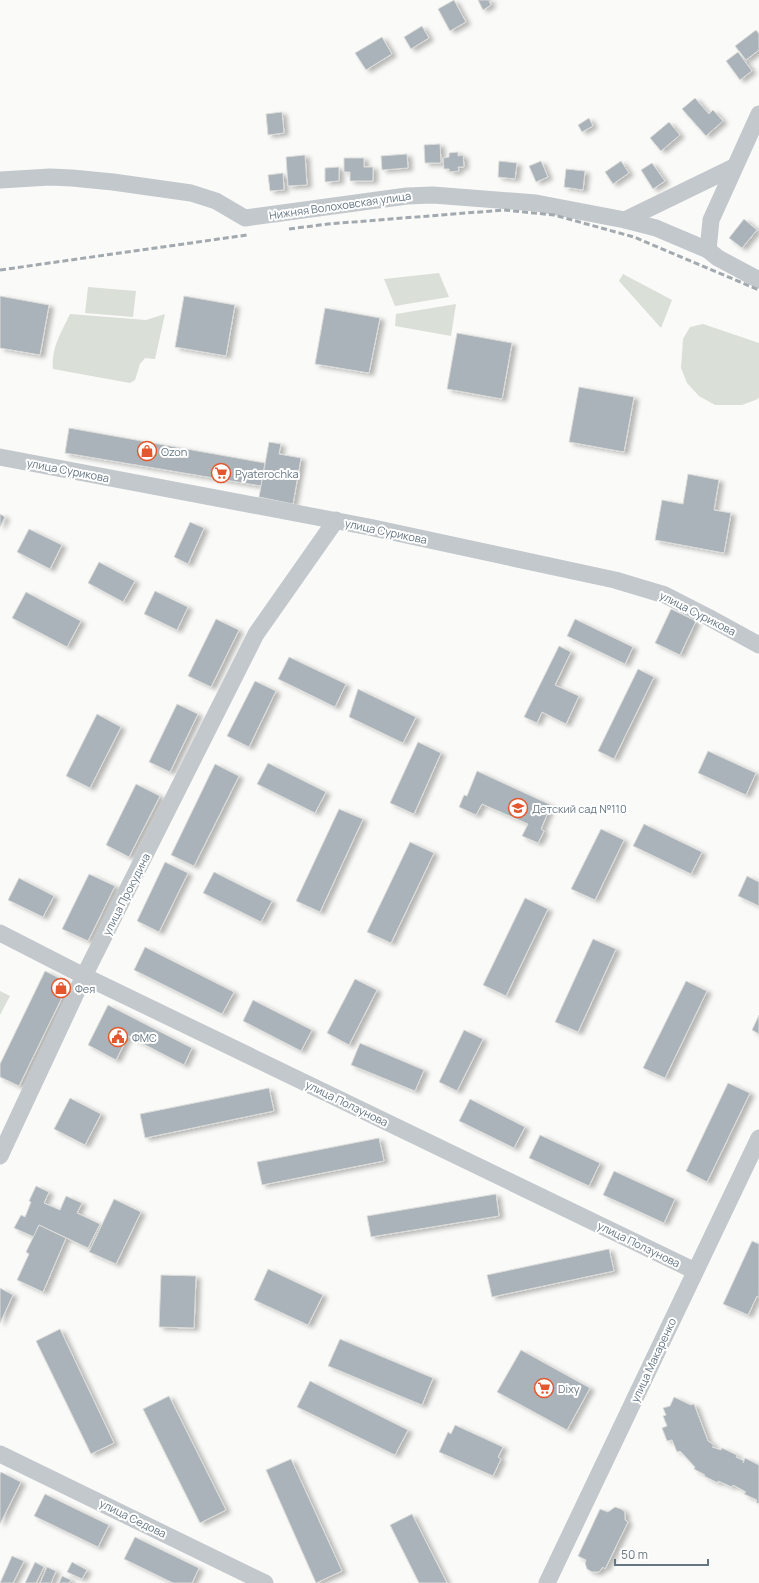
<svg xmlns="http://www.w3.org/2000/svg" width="759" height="1583" viewBox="0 0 759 1583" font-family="Manrope,sans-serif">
<defs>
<filter id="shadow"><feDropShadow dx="4.5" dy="2.5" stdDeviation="2" flood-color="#0004"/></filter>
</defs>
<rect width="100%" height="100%" fill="#fafaf8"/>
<g fill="#dadfd7">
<polygon points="439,273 449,297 395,306 384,279"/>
<polygon points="623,274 672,300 661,328 619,281"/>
<polygon points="88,287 136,291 133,317 85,313"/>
<polygon points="456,304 451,336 395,326 396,314"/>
<path d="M70,314L146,320L165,314L155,359L145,358L140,364L135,380L130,383L53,369C51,348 61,333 70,314Z"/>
<polygon points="703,324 759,343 759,397 758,399 742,405 715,405 699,396 687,383 681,368 683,339 690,327"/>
<polygon points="0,991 10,996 0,1015"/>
</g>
<g fill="#aab3b9" stroke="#dcdcda" filter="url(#shadow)">
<polygon points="454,0 466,22 450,31 438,9"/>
<polygon points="478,0 492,0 489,1 491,5 483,10"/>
<polygon points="422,26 429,38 411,49 404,37"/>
<polygon points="756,30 759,34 759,50 746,60 735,46"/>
<polygon points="382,37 392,54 366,70 355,53"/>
<polygon points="738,52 752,71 740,80 726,61"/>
<polygon points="695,98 709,114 713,110 723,121 706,136 682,109"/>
<polygon points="282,112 284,133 268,135 266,114"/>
<polygon points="589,118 593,126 582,132 578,125"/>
<polygon points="669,122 680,135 661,151 650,138"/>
<polygon points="440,144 441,163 425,163 424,145"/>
<polygon points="458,152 458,156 463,155 464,167 458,167 459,171 450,172 449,169 444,169 443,158 449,157 449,153"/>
<polygon points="407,154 408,168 382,170 381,156"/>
<polygon points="305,155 307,185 288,186 286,157"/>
<polygon points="344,158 364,158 364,167 373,167 373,181 350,181 350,172 344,172"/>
<polygon points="499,161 517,163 515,179 498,177"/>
<polygon points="541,161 548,177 536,182 529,166"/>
<polygon points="621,161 629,173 613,184 605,172"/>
<polygon points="652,163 665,181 653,189 641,170"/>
<polygon points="339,167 339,181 325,182 325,168"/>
<polygon points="566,169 585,171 583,190 564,187"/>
<polygon points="283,173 284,190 270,191 268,175"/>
<polygon points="744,219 757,230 742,248 729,238"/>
<polygon points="0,296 49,305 40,355 0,348"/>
<polygon points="184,296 235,305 226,356 175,347"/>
<polygon points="325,308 380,318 369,373 315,364"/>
<polygon points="457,333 512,343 502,399 447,389"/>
<polygon points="579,387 634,397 624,452 569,442"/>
<polygon points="69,428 265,463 261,486 65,453"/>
<polygon points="269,442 281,444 279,454 301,458 293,504 259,497"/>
<polygon points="688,474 719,480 714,510 731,513 724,553 655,540 662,500 683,504"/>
<polygon points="0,514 5,517 0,527"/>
<polygon points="190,522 204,528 188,564 174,557"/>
<polygon points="29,529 62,545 50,569 17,552"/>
<polygon points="99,562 135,581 123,602 88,583"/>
<polygon points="155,591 188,607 177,630 144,614"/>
<polygon points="26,592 81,621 67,647 12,618"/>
<polygon points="671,609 696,621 680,655 655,643"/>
<polygon points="216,619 239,630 211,687 188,676"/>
<polygon points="575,619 633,647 625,664 567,636"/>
<polygon points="559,646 571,652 555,685 579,696 566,724 542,712 537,723 524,717"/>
<polygon points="289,657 346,684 335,707 278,679"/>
<polygon points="638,669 654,677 614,759 598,751"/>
<polygon points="255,681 276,691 249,747 227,736"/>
<polygon points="358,689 416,717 403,743 349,717"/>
<polygon points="177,704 198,714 170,772 149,762"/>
<polygon points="97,714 121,727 90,788 66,776"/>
<polygon points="418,742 441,753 414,814 390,803"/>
<polygon points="708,751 756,773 746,795 698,773"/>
<polygon points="268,763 326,792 315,813 257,784"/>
<polygon points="215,764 239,776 194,866 171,855"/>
<polygon points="477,771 551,805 541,829 544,831 538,843 522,836 528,824 482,804 476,815 459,807 464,795 467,796"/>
<polygon points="136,784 160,796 129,857 106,845"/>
<polygon points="339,809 363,819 320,912 296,901"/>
<polygon points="644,824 702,852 691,874 633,846"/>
<polygon points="601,829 624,840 595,900 571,889"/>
<polygon points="410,842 434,853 391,943 367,932"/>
<polygon points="165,862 188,873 159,932 137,921"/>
<polygon points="214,872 272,901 261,922 203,893"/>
<polygon points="89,874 115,886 88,941 62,929"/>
<polygon points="747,876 759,882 759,906 738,896"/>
<polygon points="19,878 54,896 43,917 8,900"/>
<polygon points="525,898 548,909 506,996 483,985"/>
<polygon points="593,939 616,949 578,1032 555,1022"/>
<polygon points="145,947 234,992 222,1014 134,970"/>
<polygon points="45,971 69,983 19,1086 0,1077 0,1064"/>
<polygon points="355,979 377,990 349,1045 327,1033"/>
<polygon points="686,981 707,991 665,1078 643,1068"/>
<polygon points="253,1000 312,1030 301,1051 243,1021"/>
<polygon points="108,1005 192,1048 184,1065 128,1036 116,1060 88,1045"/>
<polygon points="759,1015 759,1034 752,1030"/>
<polygon points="464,1030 483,1039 457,1091 439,1082"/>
<polygon points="360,1043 424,1070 415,1091 351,1065"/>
<polygon points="728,1083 750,1093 707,1182 686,1171"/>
<polygon points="269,1088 274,1111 145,1138 140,1114"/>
<polygon points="70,1098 101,1114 85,1145 54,1129"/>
<polygon points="470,1099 525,1127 514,1148 459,1121"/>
<polygon points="540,1135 600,1163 589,1186 529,1158"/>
<polygon points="379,1138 384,1161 262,1185 257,1162"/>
<polygon points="614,1171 675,1199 664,1223 603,1195"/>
<polygon points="36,1186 49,1192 44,1203 60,1210 66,1196 82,1203 77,1213 100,1224 88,1248 39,1225 34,1237 14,1228 21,1215 25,1217 31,1202 29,1201"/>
<polygon points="496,1194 499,1216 371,1237 367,1216"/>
<polygon points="114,1199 141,1212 116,1264 89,1252"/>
<polygon points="39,1225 66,1238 43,1292 17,1280 29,1254 26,1252"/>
<polygon points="752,1241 759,1244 759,1297 757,1296 748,1315 723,1304"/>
<polygon points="609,1249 614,1271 492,1297 487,1275"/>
<polygon points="268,1269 323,1295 308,1325 254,1300"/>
<polygon points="161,1275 196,1276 194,1328 159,1327"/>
<polygon points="0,1288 13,1295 0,1323"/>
<polygon points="60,1329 114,1443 91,1454 36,1341"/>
<polygon points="340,1339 433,1378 422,1405 328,1366"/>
<polygon points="521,1350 590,1388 567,1430 497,1392"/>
<polygon points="310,1381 408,1430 395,1455 297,1407"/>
<polygon points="169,1396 226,1510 200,1523 143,1409"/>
<polygon points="674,1397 691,1405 694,1404 708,1441 714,1445 712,1447 721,1450 722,1448 737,1455 736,1457 744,1461 743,1463 745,1458 759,1465 759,1504 756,1502 757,1500 744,1494 746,1492 733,1485 732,1487 718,1481 718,1483 704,1476 705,1475 694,1469 695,1467 680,1451 677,1452 672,1440 667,1441 662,1428 667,1426 663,1416 666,1415 663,1408 670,1406"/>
<polygon points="455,1425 503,1447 498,1457 501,1459 493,1476 439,1452 448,1432 451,1434"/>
<polygon points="291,1459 342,1571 316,1583 266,1470"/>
<polygon points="1,1472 21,1482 0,1524 0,1474"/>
<polygon points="45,1494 109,1525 98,1547 34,1516"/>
<polygon points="615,1507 621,1509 624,1511 625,1514 625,1520 628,1522 605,1569 603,1567 599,1572 592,1572 587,1569 585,1563 586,1560 578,1556 600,1509 608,1512"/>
<polygon points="412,1514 447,1583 419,1583 390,1525"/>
<polygon points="135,1537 199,1568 192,1583 173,1583 124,1559"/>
<polygon points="12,1556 24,1561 13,1583 0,1583"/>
<polygon points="35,1562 44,1567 36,1583 25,1583"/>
<polygon points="72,1562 87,1570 82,1579 67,1572"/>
<polygon points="47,1567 56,1571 51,1583 40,1583"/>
<polygon points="62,1576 71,1580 69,1583 59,1583"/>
</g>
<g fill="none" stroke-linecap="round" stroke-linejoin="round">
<g stroke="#c3c8cc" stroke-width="17">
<polyline points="0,180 50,177 72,178 113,182 191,193 216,201 245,218 407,196 433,195 536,203 625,220 656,228 708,250 718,258 759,280"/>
<polyline points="625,220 734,167"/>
<polyline points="708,250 711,220 759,114"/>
<polyline points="0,457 369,527 615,580 665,595 708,617 759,645"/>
<polyline points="0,933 84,976 695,1271"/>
<polyline points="0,1156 84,976 256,634 336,520"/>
<polyline points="0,1454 265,1583"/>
<polyline points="547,1583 759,1138"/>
</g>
<g stroke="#a2aab0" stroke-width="3" stroke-dasharray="6 3" stroke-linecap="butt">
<polyline points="289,229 328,224 504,210 554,215 634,237 759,290"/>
<polyline points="0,270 247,235"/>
</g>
</g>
<defs>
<g id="shop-ring" transform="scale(1)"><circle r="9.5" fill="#fff" stroke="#e4572e" stroke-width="1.5"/><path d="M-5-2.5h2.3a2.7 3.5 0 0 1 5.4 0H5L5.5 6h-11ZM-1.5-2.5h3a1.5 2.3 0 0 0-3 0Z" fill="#e4572e"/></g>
<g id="supermarket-ring" transform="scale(1)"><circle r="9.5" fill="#fff" stroke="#e4572e" stroke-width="1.5"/><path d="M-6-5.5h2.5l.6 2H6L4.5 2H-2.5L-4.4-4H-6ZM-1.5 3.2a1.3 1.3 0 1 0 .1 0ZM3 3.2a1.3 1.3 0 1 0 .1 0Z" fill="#e4572e"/></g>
<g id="school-ring" transform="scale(1)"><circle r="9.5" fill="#fff" stroke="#e4572e" stroke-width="1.5"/><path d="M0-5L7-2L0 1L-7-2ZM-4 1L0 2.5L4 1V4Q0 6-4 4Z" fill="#e4572e"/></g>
<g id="civic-ring" transform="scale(1)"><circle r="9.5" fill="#fff" stroke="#e4572e" stroke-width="1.5"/><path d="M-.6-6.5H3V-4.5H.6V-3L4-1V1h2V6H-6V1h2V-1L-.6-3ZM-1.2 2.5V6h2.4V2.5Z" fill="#e4572e"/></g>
</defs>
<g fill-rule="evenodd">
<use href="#shop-ring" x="147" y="451"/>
<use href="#supermarket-ring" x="221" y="473"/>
<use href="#school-ring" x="518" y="808"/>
<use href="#shop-ring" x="61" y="988"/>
<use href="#civic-ring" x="118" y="1037"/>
<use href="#supermarket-ring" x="544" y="1388"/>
</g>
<g text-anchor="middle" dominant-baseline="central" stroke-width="4" stroke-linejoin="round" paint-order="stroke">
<g font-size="11" fill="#657683" stroke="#fff">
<text transform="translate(340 205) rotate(-8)">Нижняя Волоховская улица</text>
<text transform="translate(68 470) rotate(11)">улица Сурикова</text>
<text transform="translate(386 531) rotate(12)">улица Сурикова</text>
<text transform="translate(698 613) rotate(27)">улица Сурикова</text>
<text transform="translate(126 894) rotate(-63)">улица Прокудина</text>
<text transform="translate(347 1103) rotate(26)">улица Ползунова</text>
<text transform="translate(639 1244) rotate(26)">улица Ползунова</text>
<text transform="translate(653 1360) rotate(-65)">улица Макаренко</text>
<text transform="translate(133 1518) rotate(26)">улица Седова</text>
</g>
<g font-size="11" fill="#657683" stroke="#fff" text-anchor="start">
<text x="161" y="451">Ozon</text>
<text x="235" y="473">Pyaterochka</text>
<text x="532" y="808">Детский сад №110</text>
<text x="75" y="988">Фея</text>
<text x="132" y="1037">ФМС</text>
<text x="558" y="1388">Dixy</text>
</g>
</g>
<path d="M615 1559v6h93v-6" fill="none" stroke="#657683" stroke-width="2"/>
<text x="621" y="1559" font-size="12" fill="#657683" stroke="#ffffff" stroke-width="3" paint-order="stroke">50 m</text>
</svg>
